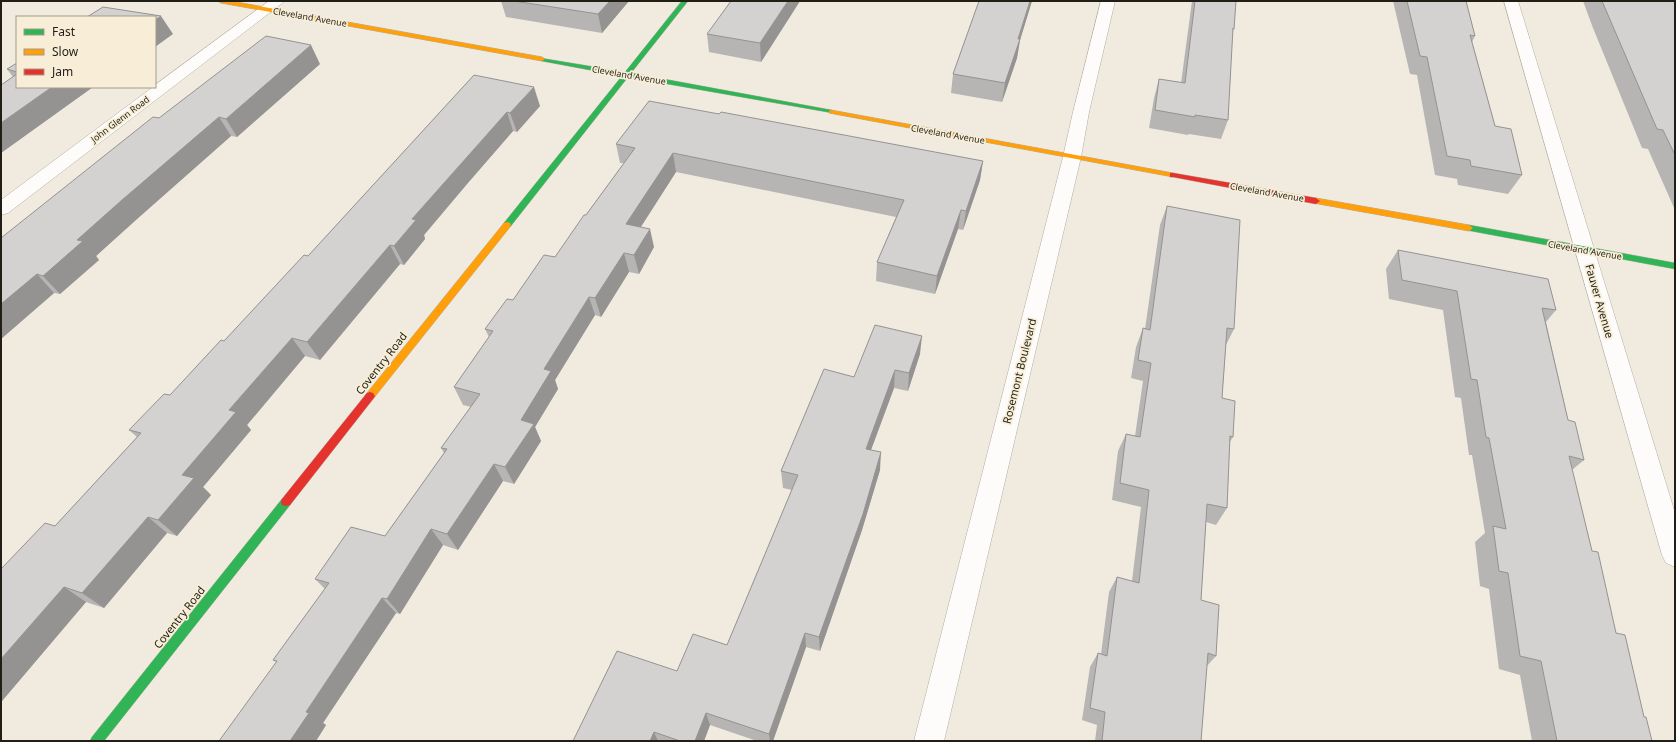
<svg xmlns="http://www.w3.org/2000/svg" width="1676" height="742" viewBox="0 0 1676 742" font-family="'Noto Sans',sans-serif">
<rect width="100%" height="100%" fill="#f1ebdf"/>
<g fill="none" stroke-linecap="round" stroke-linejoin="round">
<g stroke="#b1aca3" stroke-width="1">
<g id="street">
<polygon points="269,1 285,1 8,213 1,215 1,200 153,87 155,87 155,85"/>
<polygon points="1101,1 1115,1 1089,112 1081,157 944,741 914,741 1063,157 1073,112"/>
<polygon points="1504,1 1518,1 1675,513 1675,567 1666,563 1662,555"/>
</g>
</g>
<g stroke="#b1aca3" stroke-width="1">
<g id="fast">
<polygon points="682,1 688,1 631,73 831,110 833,111 833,113 628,77 510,227 504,227 503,225 504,223 622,76 542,61 539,59 540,58 625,72"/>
<polygon points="1469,225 1675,263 1675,269 1466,230 1465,228"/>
<polygon points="286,498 290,499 291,502 290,505 104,741 90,741 92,737 282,499"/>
</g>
</g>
<g stroke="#b1aca3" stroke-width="1">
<g id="slow">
<polygon points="218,1 231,1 542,57 545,59 542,61 221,3"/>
<polygon points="831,110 1173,173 1177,175 1173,177 829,113 829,111"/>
<polygon points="1316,198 1469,225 1473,228 1469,231 1313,203 1312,201"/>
<polygon points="507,222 510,223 511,225 510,227 373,399 367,399 365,396 367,393 504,223"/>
</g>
</g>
<g stroke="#b1aca3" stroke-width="1">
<g id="jam">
<polygon points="1170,173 1173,173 1316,198 1320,201 1316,204 1173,177 1170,177"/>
<polygon points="370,392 373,393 375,396 373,399 290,505 286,506 282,505 281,502 282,499 367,393"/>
</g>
</g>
<use href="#street" fill="#fdfcfa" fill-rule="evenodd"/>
<use href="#fast" fill="#30b455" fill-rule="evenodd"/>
<use href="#slow" fill="#ff9f0a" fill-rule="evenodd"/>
<use href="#jam" fill="#e5322d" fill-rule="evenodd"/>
</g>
<g fill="#b6b5b4">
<polygon points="501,1 629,1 602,33 506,17"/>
<polygon points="800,1 761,62 709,52 707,34"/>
<polygon points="979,1 1032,1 1020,40 1017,58 1002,102 951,93 953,74"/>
<polygon points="1192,1 1236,1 1234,29 1232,33 1228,120 1221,139 1189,134 1188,135 1149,128 1154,98 1159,79 1181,83"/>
<polygon points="1393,1 1466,1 1475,36 1472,42 1495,126 1522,175 1508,194 1458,185 1457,179 1435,175 1417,75 1410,74"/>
<polygon points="1583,1 1675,1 1675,210 1648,149 1642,148 1593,28"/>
<polygon points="17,63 17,87 93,87 1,153 1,85 13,77 7,69"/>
<polygon points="320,64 237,137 231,136 137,219 96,256 99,260 60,294 54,293 1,339 1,238 159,118"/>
<polygon points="474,75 540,106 517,132 513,131 467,184 424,235 425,239 404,265 400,264 320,360 305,356 247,425 251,430 203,487 211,495 177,536 167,533 104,608 86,602 2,701 1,701 1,569 55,526 137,437 129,430 170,395 308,256"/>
<polygon points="719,114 983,161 980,180 963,230 958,229 935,294 876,281 877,262 896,217 676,172 641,227 654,247 639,274 629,272 601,317 595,315 555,380 558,389 535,427 541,441 514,484 503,481 458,550 443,545 400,614 396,613 323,723 326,725 316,741 276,662 273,660 325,589 315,579 385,536 444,453 441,448 471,407 463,405 454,387 489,337 485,329 555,257 624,163 620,163 616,144"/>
<polygon points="1167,206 1234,329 1226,345 1222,398 1233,437 1229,443 1227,508 1216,525 1206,522 1201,600 1216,656 1206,667 1201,741 1095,741 1097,725 1082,720 1090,667 1098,653 1101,654 1109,592 1117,577 1132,581 1141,507 1112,500 1118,451 1126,434 1135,436 1143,381 1131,378 1136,347 1143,328 1145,329 1160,225"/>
<polygon points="1398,250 1556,310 1546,322 1568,420 1584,460 1572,470 1592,551 1616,633 1652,741 1532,741 1520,675 1499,669 1489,589 1480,586 1475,542 1485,533 1472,455 1469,455 1461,398 1455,397 1443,310 1389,299 1386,269"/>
<polygon points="920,354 908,391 894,388 871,450 880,470 862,530 820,651 806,647 773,741 757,741 710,725 704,741 573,741 677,671 727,645 792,490 783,488 781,471 854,377"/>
</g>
<g fill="#949392">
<polygon points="610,1 629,1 602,33 598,14"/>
<polygon points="788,1 800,1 761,62 760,43"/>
<polygon points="1030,1 1032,1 1020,40 1017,58 1002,102 1005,83"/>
<polygon points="161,16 173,34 155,47 155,20"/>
<polygon points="311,45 320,64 237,137 226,119"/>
<polygon points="52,87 93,87 1,153 1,123"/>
<polygon points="534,87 540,106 517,132 510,113"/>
<polygon points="507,112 513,131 467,184 424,235 425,239 404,265 394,246 412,219 460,165"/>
<polygon points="219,117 231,136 137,219 96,256 99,260 60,294 43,276 77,240 122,200"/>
<polygon points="673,153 676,172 631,242 626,224"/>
<polygon points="983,161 980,180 963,230 966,211"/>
<polygon points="961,210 958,229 935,294 937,276"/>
<polygon points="650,229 654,247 639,274 634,255"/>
<polygon points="390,245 400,264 320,360 307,342"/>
<polygon points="624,253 629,272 601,317 595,298"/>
<polygon points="37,274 54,293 1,339 1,304"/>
<polygon points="589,297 595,315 555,380 558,389 535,427 541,441 514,484 505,467 521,420 544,369"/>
<polygon points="922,336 920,354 908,391 909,373"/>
<polygon points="292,338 305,356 247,425 251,430 203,487 211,495 177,536 158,520 182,475 229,410"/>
<polygon points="895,370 894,388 865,466 866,449"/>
<polygon points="881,452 880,470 862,530 820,651 819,637"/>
<polygon points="494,464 503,481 458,550 447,534"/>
<polygon points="148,517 167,533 104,608 82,593"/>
<polygon points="431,529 443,545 400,614 387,599"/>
<polygon points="64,587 86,602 2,701 1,701 1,659"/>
<polygon points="382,598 396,613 323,723 326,725 316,741 290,741 306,712"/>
<polygon points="805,633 806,647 773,741 770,741 769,734"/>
<polygon points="706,713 710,725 704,741 695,741"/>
<polygon points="654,732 658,741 650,741"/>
</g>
<g fill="#d4d2d1" stroke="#949392">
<polygon points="514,1 610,1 598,14"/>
<polygon points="731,1 788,1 760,43 707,34"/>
<polygon points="979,1 1030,1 1018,39 1020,39 1005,83 953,74"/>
<polygon points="1195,1 1236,1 1234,29 1233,28 1228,120 1195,115 1195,117 1155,110 1159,79 1185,83"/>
<polygon points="1407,1 1466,1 1475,36 1470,35 1495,126 1511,129 1522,175 1471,166 1470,160 1447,156 1427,57 1420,56"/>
<polygon points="1602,1 1675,1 1675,155 1663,130 1657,129"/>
<polygon points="103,7 161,16 155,20 155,17 87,17"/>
<polygon points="266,36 311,45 226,119 219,117 122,200 77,240 83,241 43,276 37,274 1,304 1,238 153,117 159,118"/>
<polygon points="17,63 17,72 7,69"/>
<polygon points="17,74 17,87 52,87 1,123 1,85"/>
<polygon points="474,75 534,87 510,113 507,112 460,165 412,219 416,220 394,246 390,245 307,342 292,338 229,410 236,412 182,475 194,478 158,520 148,517 82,593 64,587 1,659 1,569 45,523 55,526 141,433 129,430 164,394 170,395 221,340 224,341 304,255 308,256"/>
<polygon points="649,101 719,114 721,112 983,161 966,211 961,210 937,276 877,262 904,200 673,153 626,224 650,229 634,255 624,253 595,298 589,297 544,369 551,371 521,420 534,424 505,467 494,464 447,534 431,529 387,599 382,598 306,712 309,713 290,741 219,741 277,661 273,660 329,583 315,579 351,527 385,536 447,449 441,448 480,394 454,387 493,331 485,329 507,299 513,300 544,255 555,257 584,215 586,215 635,148 616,144"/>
<polygon points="1167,206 1240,220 1234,329 1227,328 1222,398 1235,401 1233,437 1230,436 1227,508 1207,504 1201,600 1219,605 1216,656 1208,653 1201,741 1102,741 1105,712 1090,708 1098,653 1107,656 1117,577 1139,583 1149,490 1120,483 1126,434 1140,437 1151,363 1138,360 1143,328 1150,330"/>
<polygon points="1398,250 1548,279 1556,310 1542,308 1568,420 1575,422 1584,460 1569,456 1592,551 1598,552 1616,633 1625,635 1644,717 1646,717 1652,741 1557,741 1541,661 1520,656 1508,573 1499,571 1493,526 1506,529 1489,438 1486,437 1477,380 1471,379 1457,291 1402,280"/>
<polygon points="875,325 922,336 909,373 895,370 866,449 881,452 863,514 819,637 805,633 769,734 706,713 695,741 680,741 654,732 650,741 573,741 617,651 677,671 693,634 727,645 798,475 781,471 824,369 854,377"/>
</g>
<g text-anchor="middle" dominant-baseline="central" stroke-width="3.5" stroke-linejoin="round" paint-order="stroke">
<g font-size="9" fill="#211e16" stroke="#f8eed8">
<text transform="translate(310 17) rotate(10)">Cleveland Avenue</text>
<text transform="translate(629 75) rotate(10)">Cleveland Avenue</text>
<text transform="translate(120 119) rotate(-37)">John Glenn Road</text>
<text transform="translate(948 134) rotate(10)">Cleveland Avenue</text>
<text transform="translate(1267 192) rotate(10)">Cleveland Avenue</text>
<text transform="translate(1585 250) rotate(10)">Cleveland Avenue</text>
</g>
<g font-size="11" fill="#211e16" stroke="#f8eed8">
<text transform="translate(1600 301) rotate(74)">Fauver Avenue</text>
<text transform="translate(381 363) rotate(-52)">Coventry Road</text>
<text transform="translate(1019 371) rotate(-76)">Rosemont Boulevard</text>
<text transform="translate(179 617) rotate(-52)">Coventry Road</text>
</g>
</g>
<rect width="1676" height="742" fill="none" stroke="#211e16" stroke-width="4"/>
<rect x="16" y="16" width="140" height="72" fill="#f8eed8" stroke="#a29b8a"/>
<rect x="24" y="29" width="20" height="6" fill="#30b455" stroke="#a29b8a"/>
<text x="52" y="36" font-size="12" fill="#211e16">Fast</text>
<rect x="24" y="49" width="20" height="6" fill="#ff9f0a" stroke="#a29b8a"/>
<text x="52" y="56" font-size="12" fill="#211e16">Slow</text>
<rect x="24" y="69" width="20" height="6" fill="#e5322d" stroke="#a29b8a"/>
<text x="52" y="76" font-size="12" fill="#211e16">Jam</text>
</svg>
